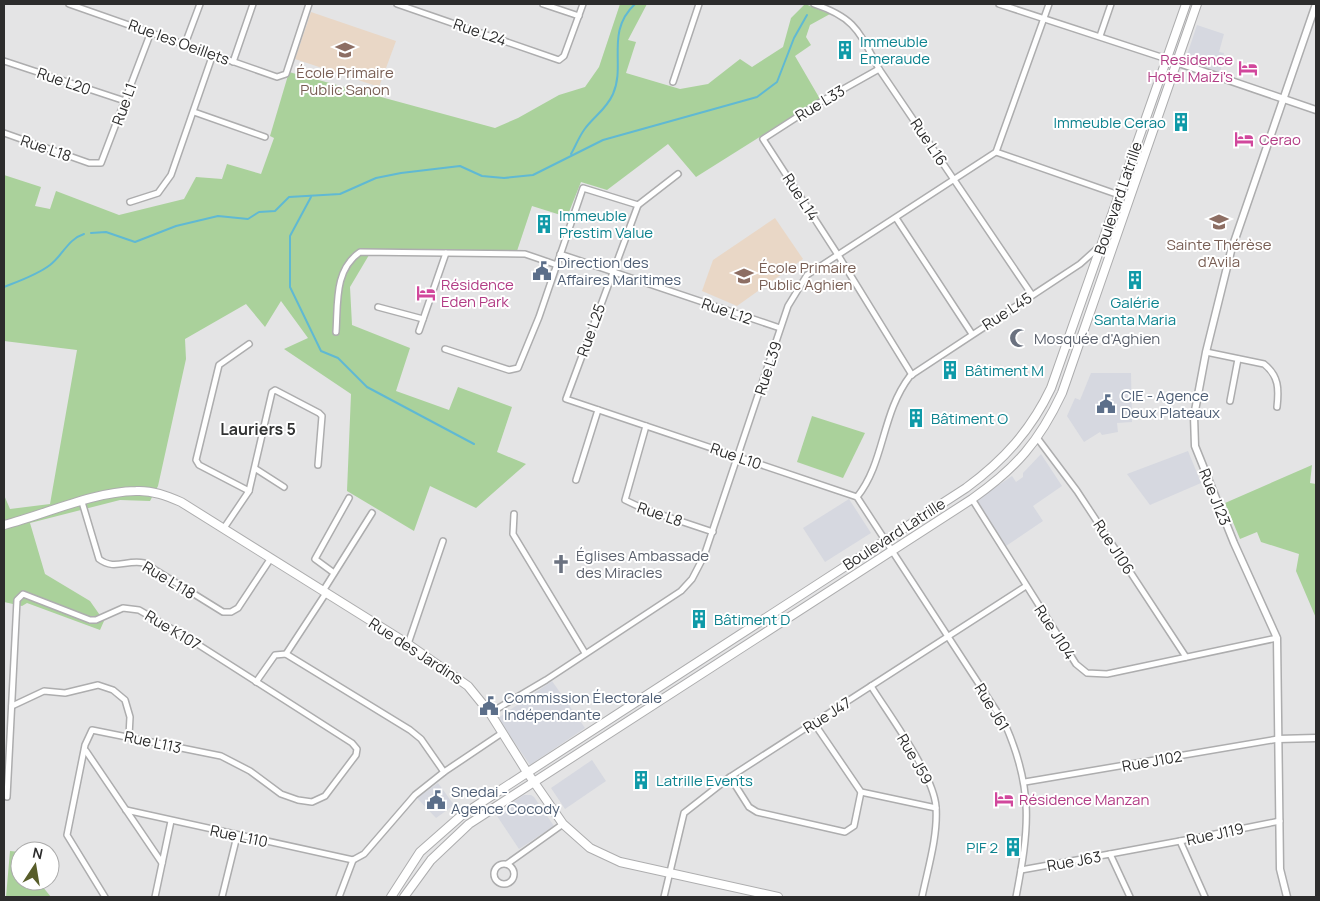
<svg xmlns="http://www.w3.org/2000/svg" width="1320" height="901" viewBox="0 0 1320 901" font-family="Manrope,sans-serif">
<rect width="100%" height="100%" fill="#e4e4e5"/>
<g fill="#d6d8e0">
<polygon points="1197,25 1224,34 1219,52 1224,53 1220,73 1189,62 1186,58"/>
<polygon points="1091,373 1131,373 1132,422 1117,423 1118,432 1102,435 1100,432 1084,442 1067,416 1075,398 1080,400"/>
<polygon points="1188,451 1201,483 1150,505 1127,474"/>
<polygon points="1041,454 1062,486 1033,506 1043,521 1006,546 975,501 1012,476 1016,482 1023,477 1023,473"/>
<polygon points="849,499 871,533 825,562 803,528"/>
<polygon points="552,681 585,728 530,765 498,718"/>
<polygon points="592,760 606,781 565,809 551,788"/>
<polygon points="438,783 454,805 436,818 417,798"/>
<polygon points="524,795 531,795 534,797 554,826 519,849 495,813"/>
</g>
<g fill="#e9d7c6">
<polygon points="311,12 396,41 379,87 295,59"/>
<polygon points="775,218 803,259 737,306 702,291 713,260"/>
</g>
<g fill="#aad19b">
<polygon points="620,4 647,4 628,40 636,42 626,73 680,89 708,84 740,59 752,67 783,47 791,18 805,4 830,14 810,25 806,37 811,45 795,56 820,99 696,177 668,144 607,190 581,182 567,217 532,206 515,257 369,255 350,287 352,325 410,348 396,391 449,410 458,387 512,407 497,452 526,464 476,508 430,486 414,531 347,491 351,394 284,349 308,338 281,301 265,327 246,304 185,339 186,359 158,486 150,501 120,500 30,523 45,574 90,601 104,621 100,630 27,603 22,606 4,602 4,495 10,509 50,504 77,350 4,341 4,175 41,187 35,206 50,209 56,191 119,215 184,199 196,177 222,179 227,164 261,174 274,138 270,136 289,72 495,128 518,118 559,95 585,87 599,67"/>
<polygon points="812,416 865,433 843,478 797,462"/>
<polygon points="1312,465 1310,483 1316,484 1316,618 1296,571 1299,554 1261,542 1257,532 1240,539 1225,503"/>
<polygon points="10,851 20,852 20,881 38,881 51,897 6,897"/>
</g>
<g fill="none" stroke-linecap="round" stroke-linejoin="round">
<g stroke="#60b9d3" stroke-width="2">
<path d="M571,154C575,147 579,137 584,130C593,117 606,110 613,94C626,65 605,32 635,4"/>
<polyline points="311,197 290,236 290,287 321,351 338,358 367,387 474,444"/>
<polyline points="91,233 106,232 135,242 176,226 218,216 248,219 259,212 275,211 289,197 340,194 376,178 401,173 460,166 482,176 504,178 533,175 603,140 757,97 777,82 794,38 807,15"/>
<path d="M4,287C19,281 37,275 50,265C63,255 68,239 84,234"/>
</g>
<g stroke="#adadae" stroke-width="8">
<g id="minor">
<polyline points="69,4 277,77 286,74 309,4"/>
<polyline points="397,4 559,60 564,56 583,4"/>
<polyline points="543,4 579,16"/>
<path d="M814,4C856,18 859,32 879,69L1032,295"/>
<polyline points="999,4 1167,59"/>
<polyline points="1100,36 1111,4"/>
<polyline points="185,44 200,4"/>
<polyline points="4,61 125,101"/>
<polyline points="233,62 253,4"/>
<polyline points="879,69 822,101 763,139 838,255 912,375"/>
<polyline points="673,82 699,4"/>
<polyline points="194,112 265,137"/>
<polyline points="4,133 89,163 101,163 151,32"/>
<polyline points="996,152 1119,195"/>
<polyline points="130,202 158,193 171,175 213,54"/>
<path d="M638,205L566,399L857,497L1005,724C1034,790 1029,829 1016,897"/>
<polyline points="638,205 678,174"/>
<polyline points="896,218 972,334"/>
<polyline points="560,254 780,328"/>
<polyline points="378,307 423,319"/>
<polyline points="419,331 446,253"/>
<path d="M336,332C338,303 334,270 360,252L525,254L557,265"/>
<polyline points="249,344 219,365 196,460 199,465 249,491"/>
<polyline points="445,349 509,370 518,368 539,317 583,188 638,205"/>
<path d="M1206,352L1264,364C1279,376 1279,389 1277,407"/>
<polyline points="1230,401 1238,359"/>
<polyline points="646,426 625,500 644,509 713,532"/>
<polyline points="1038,439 1077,491 1186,657"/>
<polyline points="256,469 284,487"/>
<polyline points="576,480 598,410"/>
<path d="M857,497C885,462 881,414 910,376L1080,264L1100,246"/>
<polyline points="972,499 1076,664 1087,673 1107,674 1277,638"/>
<path d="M82,502L99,559C114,571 127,559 144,563L223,612H231L238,608L271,558"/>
<polyline points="514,514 513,534 585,653"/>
<polyline points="224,528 249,491 272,392 275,390 319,413 322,416 318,465"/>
<polyline points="334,573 315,559 349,498"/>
<polyline points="323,591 372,513"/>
<polyline points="408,644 443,541"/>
<polyline points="286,654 410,730 421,739 444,772"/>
<polyline points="256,682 275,655 286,654 326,593"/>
<path d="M871,686C889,715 934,775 936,807C938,836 928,868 922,897"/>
<polyline points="12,706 44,691 65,693 98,685 113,690 125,700 130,717 129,736"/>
<polyline points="490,713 546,680 681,591 692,579 704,556 788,306 807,275 996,152 1049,4"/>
<polyline points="814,723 861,792 936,808"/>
<polyline points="86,751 162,863"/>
<polyline points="730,777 749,807 757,812 845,832 854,826 861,792"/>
<polyline points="1025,782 1278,739"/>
<polyline points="7,797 17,600 23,594 90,620 96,620 123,608 139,610 191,640 352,743 357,749 356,755 325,796 312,802 298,800 281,794 250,771 221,756 92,730 85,745 67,835 105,897"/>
<polyline points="126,810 353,860"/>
<polyline points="1110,854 1180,841"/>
<polyline points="353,860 364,854 415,795 444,772 502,733"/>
<circle cx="504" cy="874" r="10"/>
<polyline points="507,864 563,824"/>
<polyline points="1021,870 1110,854 1130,897"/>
<polyline points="155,897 171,821"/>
<polyline points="222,897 237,836"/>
<polyline points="339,897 353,860"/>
<polyline points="664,897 684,813 730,777 1026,586"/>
<polyline points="1205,897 1180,841 1280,821"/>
</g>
</g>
<g stroke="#adadae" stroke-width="9">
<g id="tertiary">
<polyline points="1167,59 1316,110"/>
<polyline points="1278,739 1316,738"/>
<polyline points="1287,897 1280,869 1277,638 1234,543 1195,446 1194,416 1206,352 1231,251 1316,4"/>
</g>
</g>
<g stroke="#adadae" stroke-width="10">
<g id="secondary">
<path d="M4,525C47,514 91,492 136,491C152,490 167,496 181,502L408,644L468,686L490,713L527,772L563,824L590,848L620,862L778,897"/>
<path d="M391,897L420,852L462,815L966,488C1004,460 1031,430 1051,388L1186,4"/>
<path d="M404,897L431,860L469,824L972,499C1016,468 1039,442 1062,393L1197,4"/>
</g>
</g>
<use href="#minor" stroke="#fff" stroke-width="5"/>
<use href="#tertiary" stroke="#fff" stroke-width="6"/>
<use href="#secondary" stroke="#fff" stroke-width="8"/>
</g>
<defs>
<g id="school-bare" transform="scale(1.5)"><path d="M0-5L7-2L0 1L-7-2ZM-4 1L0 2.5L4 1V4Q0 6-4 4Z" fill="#8d6e63" stroke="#fff" stroke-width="2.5" paint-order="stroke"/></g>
<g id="building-bare" transform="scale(1.5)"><path d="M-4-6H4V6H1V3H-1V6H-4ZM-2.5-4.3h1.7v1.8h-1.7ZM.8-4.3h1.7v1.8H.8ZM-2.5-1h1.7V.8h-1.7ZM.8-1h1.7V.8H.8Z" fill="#0f9aa8" stroke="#fff" stroke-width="2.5" paint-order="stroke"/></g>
<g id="hotel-bare" transform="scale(1.5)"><path d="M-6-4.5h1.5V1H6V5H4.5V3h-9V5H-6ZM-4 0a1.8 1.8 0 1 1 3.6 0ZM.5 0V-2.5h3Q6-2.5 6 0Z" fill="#d1479c" stroke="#fff" stroke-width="2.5" paint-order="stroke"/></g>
<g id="civic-bare" transform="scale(1.5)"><path d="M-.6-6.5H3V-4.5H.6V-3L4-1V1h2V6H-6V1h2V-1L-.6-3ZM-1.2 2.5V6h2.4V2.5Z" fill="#5c6f8a" stroke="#fff" stroke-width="2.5" paint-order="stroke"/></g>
<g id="mosque-bare" transform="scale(1.5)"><path d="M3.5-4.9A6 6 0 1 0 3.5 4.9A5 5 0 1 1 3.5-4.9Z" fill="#6b7280" stroke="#fff" stroke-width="2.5" paint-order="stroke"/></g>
<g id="church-bare" transform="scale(1.5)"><path d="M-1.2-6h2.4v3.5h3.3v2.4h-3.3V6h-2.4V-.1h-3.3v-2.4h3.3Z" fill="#6b7280" stroke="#fff" stroke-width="2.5" paint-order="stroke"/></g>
</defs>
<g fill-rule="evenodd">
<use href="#school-bare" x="345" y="50"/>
<use href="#building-bare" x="845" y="50"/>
<use href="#hotel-bare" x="1248" y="68"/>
<use href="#building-bare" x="1181" y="122"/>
<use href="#hotel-bare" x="1244" y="139"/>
<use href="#school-bare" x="1219" y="222"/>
<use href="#building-bare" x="544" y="224"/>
<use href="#civic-bare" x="542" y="271"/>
<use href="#school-bare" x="744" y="276"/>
<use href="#building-bare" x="1135" y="280"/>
<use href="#hotel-bare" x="426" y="293"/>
<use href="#mosque-bare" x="1019" y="338"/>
<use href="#building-bare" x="950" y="370"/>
<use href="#civic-bare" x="1106" y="404"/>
<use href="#building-bare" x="916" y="418"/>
<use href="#church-bare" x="561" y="564"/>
<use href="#building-bare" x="699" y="619"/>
<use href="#civic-bare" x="489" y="706"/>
<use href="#building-bare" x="641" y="780"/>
<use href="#hotel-bare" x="1004" y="799"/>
<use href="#civic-bare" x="436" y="800"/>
<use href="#building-bare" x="1013" y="847"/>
</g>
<g text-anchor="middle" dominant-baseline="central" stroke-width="4" stroke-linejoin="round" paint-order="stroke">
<g font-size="15" fill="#2c2c2c" stroke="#fff">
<text transform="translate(480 32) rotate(19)">Rue L24</text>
<text transform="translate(179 42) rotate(20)">Rue les Oeillets</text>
<text transform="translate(64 81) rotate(19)">Rue L20</text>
<text transform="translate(820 103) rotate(-31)">Rue L33</text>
<text transform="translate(124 104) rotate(-70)">Rue L1</text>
<text transform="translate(929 142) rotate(56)">Rue L16</text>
<text transform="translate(46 148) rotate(19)">Rue L18</text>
<text transform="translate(801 197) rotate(57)">Rue L14</text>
<text transform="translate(1118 198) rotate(-71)">Boulevard Latrille</text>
<text transform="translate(727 311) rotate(19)">Rue L12</text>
<text transform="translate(1007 311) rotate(-33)">Rue L45</text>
<text transform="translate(591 330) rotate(-70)">Rue L25</text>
<text transform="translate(768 368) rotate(-72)">Rue L39</text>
<text transform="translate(736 456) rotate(19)">Rue L10</text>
<text transform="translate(1215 497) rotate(68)">Rue J123</text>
<text transform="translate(660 514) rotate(19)">Rue L8</text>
<text transform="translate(894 534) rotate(-33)">Boulevard Latrille</text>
<text transform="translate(1114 547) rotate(57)">Rue J106</text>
<text transform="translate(169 580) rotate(31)">Rue L118</text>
<text transform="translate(173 630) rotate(31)">Rue K107</text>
<text transform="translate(1055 632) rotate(57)">Rue J104</text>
<text transform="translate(416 651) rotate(33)">Rue des Jardins</text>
<text transform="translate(992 707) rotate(59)">Rue J61</text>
<text transform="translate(827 715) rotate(-32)">Rue J47</text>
<text transform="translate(153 742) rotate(12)">Rue L113</text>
<text transform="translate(915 759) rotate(60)">Rue J59</text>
<text transform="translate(1152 761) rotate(-10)">Rue J102</text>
<text transform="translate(1215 834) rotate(-12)">Rue J119</text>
<text transform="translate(239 836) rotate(12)">Rue L110</text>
<text transform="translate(1074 861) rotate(-10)">Rue J63</text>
</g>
<g font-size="15" fill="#0d838f" stroke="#fff" text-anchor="start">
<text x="860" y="41">Immeuble<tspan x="860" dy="17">Emeraude</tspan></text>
<text x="1166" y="122" text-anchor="end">Immeuble Cerao</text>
<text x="559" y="215">Immeuble<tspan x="559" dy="17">Prestim Value</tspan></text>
<text x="1135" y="302" text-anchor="middle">Galérie<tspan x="1135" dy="17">Santa Maria</tspan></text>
<text x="965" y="370">Bâtiment M</text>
<text x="931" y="418">Bâtiment O</text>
<text x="714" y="619">Bâtiment D</text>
<text x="656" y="780">Latrille Events</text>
<text x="998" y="847" text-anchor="end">PIF 2</text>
</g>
<g font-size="15" fill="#b23c85" stroke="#fff" text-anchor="start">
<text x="1233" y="59" text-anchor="end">Residence<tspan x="1233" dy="17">Hotel Maizi's</tspan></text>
<text x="1259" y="139">Cerao</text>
<text x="441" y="284">Résidence<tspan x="441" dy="17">Eden Park</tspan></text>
<text x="1019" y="799">Résidence Manzan</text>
</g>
<g font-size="15" fill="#785e54" stroke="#fff">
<text x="345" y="72">École Primaire<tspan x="345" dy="17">Public Sanon</tspan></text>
<text x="1219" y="244">Sainte Thérèse<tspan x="1219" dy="17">d’Avila</tspan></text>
<text x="759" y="267" text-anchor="start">École Primaire<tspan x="759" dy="17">Public Aghien</tspan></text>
</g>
<g font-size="15" fill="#4e5e75" stroke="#fff" text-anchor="start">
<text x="557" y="262">Direction des<tspan x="557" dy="17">Affaires Maritimes</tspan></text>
<text x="1121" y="395">CIE - Agence<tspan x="1121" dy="17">Deux Plateaux</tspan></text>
<text x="504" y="697">Commission Électorale<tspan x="504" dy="17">Indépendante</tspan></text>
<text x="451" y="791">Snedai -<tspan x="451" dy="17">Agence Cocody</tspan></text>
</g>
<g font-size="15" fill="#5b616d" stroke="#fff" text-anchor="start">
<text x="1034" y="338">Mosquée d'Aghien</text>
<text x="576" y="555">Églises Ambassade<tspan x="576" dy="17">des Miracles</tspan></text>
</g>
<g font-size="16" font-weight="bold" fill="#313232" stroke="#fff">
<text x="258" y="429">Lauriers 5</text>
</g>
</g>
<rect width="1320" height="901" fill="none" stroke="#2c2c2c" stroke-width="10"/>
<g transform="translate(35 866) rotate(12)"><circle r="24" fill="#ffffff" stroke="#ababab"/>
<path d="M0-4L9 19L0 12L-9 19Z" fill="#585d2a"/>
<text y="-8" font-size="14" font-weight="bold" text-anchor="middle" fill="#2c2c2c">N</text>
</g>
</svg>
